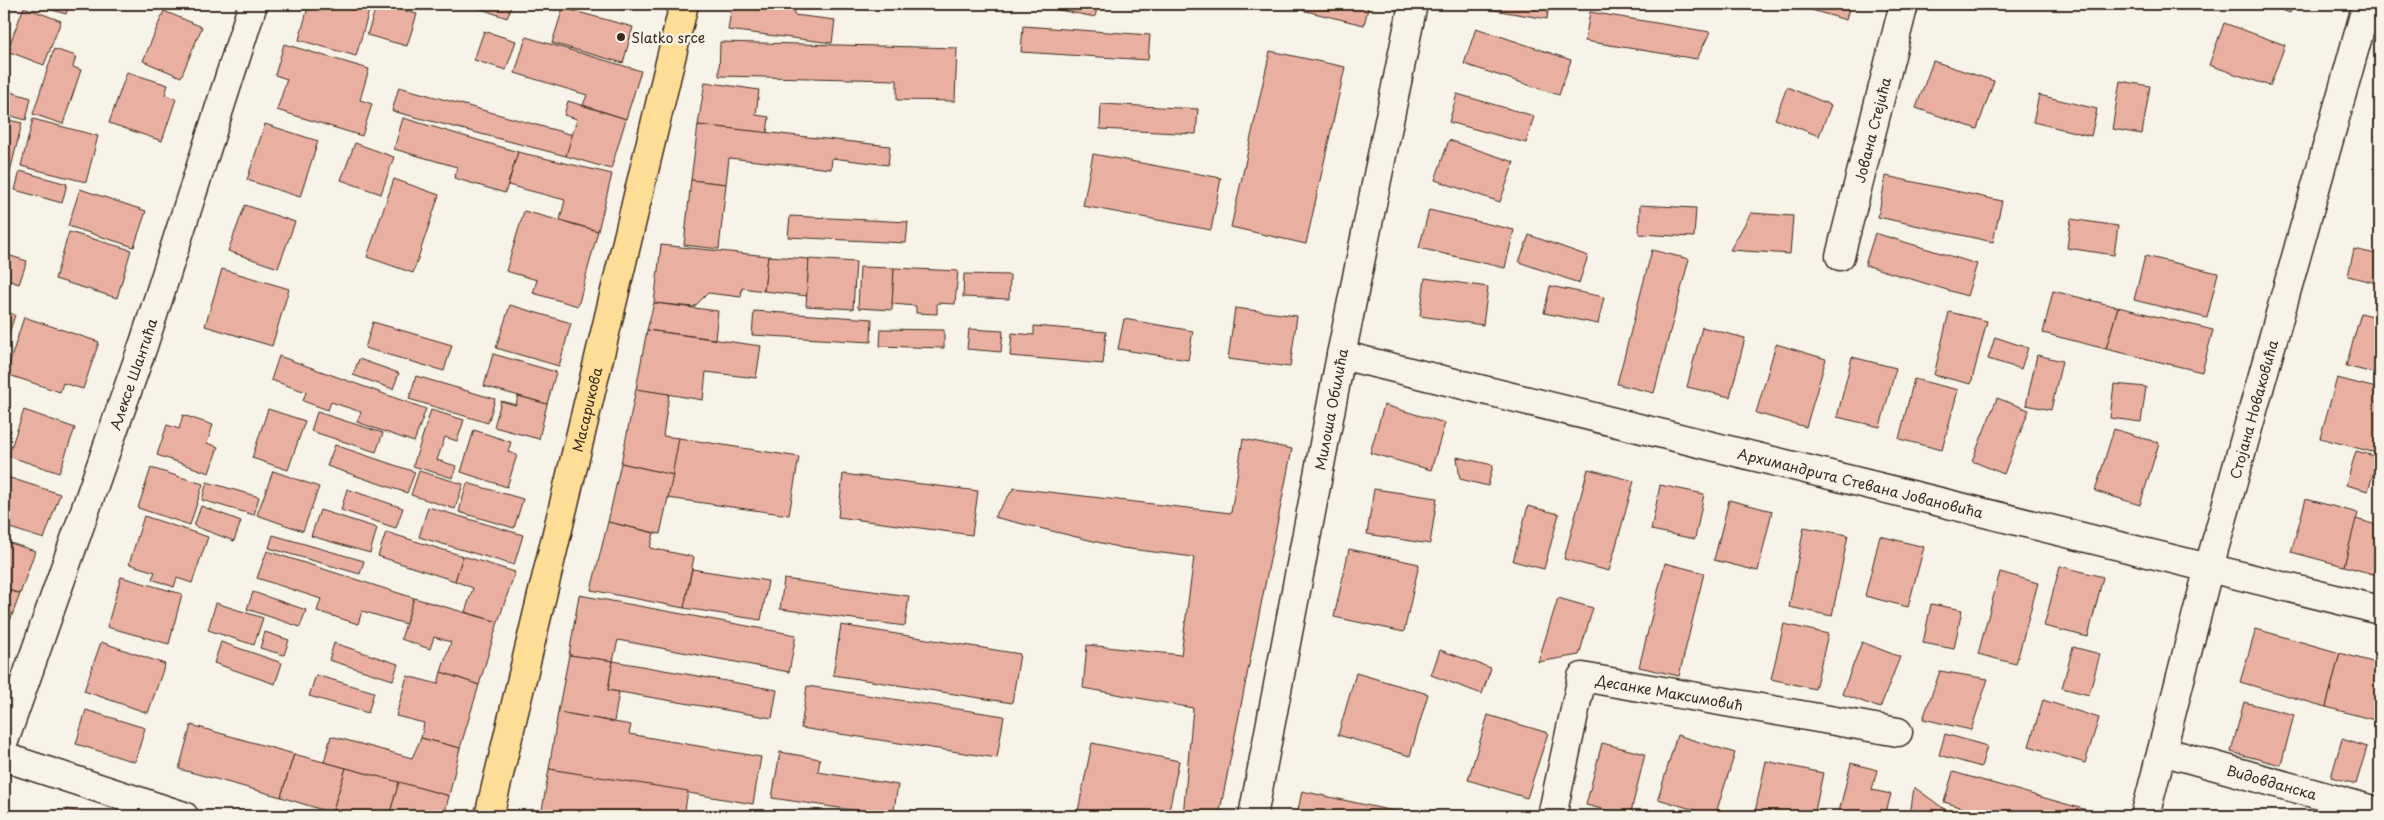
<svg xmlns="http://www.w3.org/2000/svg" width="2384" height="820" viewBox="0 0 2384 820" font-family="'Playpen Sans',sans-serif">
<rect width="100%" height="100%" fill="#f7f3e8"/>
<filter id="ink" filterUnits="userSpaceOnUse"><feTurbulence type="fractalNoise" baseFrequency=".02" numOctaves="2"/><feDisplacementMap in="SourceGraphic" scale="10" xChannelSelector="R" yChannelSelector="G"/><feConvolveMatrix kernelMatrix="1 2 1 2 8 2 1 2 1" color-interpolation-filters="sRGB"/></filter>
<g filter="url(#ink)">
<g fill="#e9b0a2" stroke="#3b2a1e">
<polygon points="33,4 69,4 66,14"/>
<polygon points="309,4 371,4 356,56 299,40"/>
<polygon points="377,4 417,14 407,46 367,35"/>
<polygon points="467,4 512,4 507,18"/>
<polygon points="601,4 625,4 623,10"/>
<polygon points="732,4 795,4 794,15 835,20 832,43 728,30"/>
<polygon points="1029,4 1098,4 1095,17"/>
<polygon points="1286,4 1369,4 1364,25 1285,6"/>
<polygon points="1471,4 1549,4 1547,19 1470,6"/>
<polygon points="1809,4 1850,4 1846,20 1808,9"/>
<polygon points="2263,4 2294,4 2290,13"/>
<polygon points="24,7 61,21 44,65 7,51"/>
<polygon points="563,8 633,27 623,63 552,43"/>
<polygon points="164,11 202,27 181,77 143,61"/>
<polygon points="1590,12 1710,32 1697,59 1585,41"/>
<polygon points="2224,23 2285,45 2270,86 2209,65"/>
<polygon points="1023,26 1150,35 1148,60 1021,52"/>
<polygon points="1476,28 1571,60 1559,95 1464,64"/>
<polygon points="484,31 516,41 506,70 474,60"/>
<polygon points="526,37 641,71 626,119 583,105 587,95 515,73"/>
<polygon points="720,42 957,48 955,101 897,100 897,80 719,76"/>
<polygon points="284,44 369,69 360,100 372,104 362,136 277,110 287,79 275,75"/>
<polygon points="54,49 76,56 73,67 81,70 63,124 33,114"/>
<polygon points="1270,51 1345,67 1306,244 1231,227"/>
<polygon points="1933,61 1994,81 1977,129 1916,108"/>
<polygon points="127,72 168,85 165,95 176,99 162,141 109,123"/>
<polygon points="2120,81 2150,86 2142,134 2112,129"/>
<polygon points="705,82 759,90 756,115 769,117 767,133 698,125"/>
<polygon points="399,87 573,135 566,156 392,111"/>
<polygon points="1787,87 1831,105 1819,136 1775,119"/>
<polygon points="4,90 31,98 26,120 4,114"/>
<polygon points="1457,94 1534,116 1526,143 1449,122"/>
<polygon points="2039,95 2097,109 2091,136 2033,122"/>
<polygon points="568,101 626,119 611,169 566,156 577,119 564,115"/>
<polygon points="1101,104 1198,109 1196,134 1100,129"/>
<polygon points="403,118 518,152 505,193 454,178 457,167 394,149"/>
<polygon points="4,119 22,123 4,196"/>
<polygon points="33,119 98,136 86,182 21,166"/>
<polygon points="265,124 318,141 300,197 247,180"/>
<polygon points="698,125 890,146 888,165 832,158 831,169 729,158 726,184 691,180"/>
<polygon points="1449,140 1514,162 1500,202 1435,180"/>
<polygon points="355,143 394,157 381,194 341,180"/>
<polygon points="518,152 612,174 598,231 560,220 565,200 508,185"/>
<polygon points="1093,154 1221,178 1211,230 1083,206"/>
<polygon points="20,171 67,184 62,203 15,190"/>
<polygon points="1886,176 2002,201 1993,242 1878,217"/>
<polygon points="394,179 439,195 413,273 367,257"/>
<polygon points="691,180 726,184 719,249 684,245"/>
<polygon points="80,189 146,211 134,247 68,226"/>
<polygon points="245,205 295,222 278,268 228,251"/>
<polygon points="1640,205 1696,208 1694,237 1639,234"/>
<polygon points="1429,210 1514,230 1505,268 1419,248"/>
<polygon points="524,211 598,231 578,306 533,293 537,280 506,271"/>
<polygon points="1751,213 1793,216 1790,254 1730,250"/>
<polygon points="790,216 908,222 906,243 788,237"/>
<polygon points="2071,219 2118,226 2114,255 2067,248"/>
<polygon points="69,232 131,250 117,298 55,279"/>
<polygon points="1875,233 1977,264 1967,296 1865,265"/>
<polygon points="1529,235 1588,256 1579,283 1519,262"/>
<polygon points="661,245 768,256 764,291 742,288 741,297 708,293 694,307 654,303"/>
<polygon points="2354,249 2380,255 2380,284 2348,276"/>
<polygon points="1652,250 1689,259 1654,393 1617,384"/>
<polygon points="4,254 27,261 19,284 4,279"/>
<polygon points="768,256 809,259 807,296 764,291"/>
<polygon points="2145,256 2218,273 2207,318 2134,300"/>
<polygon points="809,259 856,262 853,309 806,306"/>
<polygon points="860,267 894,268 892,310 858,308"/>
<polygon points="894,268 958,271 955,304 937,303 937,314 916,313 916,306 892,304"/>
<polygon points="222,269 289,289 272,346 205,326"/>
<polygon points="964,274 1010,275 1009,299 963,297"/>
<polygon points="1425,278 1488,287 1483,325 1420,316"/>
<polygon points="1550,286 1604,297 1598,324 1544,313"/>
<polygon points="2053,291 2118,307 2106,349 2043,333"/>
<polygon points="654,303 718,311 715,339 647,330"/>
<polygon points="510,305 571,323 559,366 496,348"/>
<polygon points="2118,307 2213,330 2202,372 2106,349"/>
<polygon points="1235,308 1297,316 1290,367 1228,359"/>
<polygon points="4,311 15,315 4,349"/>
<polygon points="754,311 872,319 871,342 752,335"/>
<polygon points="1949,312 1987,321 1971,384 1934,375"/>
<polygon points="2361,313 2380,318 2380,348 2373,373 2346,366"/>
<polygon points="24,317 99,342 83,389 63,383 60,392 6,374"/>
<polygon points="1124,319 1193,331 1188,360 1118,349"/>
<polygon points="373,322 452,345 444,371 365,348"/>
<polygon points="1034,326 1106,332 1103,364 1010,356 1012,333 1034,335"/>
<polygon points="1702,327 1745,338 1730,397 1687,387"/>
<polygon points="881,329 944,330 944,348 880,346"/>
<polygon points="969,329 1003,331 1001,352 967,349"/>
<polygon points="647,330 761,346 756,378 706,372 703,400 636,389"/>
<polygon points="1995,337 2028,348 2021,369 1988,359"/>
<polygon points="1776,344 1826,359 1806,427 1756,413"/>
<polygon points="493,354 556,372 547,404 484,386"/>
<polygon points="2037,355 2062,361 2051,410 2026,405"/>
<polygon points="279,356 426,409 414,442 357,422 361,412 331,402 328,410 303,401 306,392 271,380"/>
<polygon points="1852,357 1896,368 1880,427 1837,417"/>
<polygon points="359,359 399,373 393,389 353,375"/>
<polygon points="416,376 495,399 488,423 409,399"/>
<polygon points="2337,378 2380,389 2380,439 2376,453 2320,438"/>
<polygon points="1914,379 1958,390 1942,450 1899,439"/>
<polygon points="2114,384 2146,387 2141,422 2110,418"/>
<polygon points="636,389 669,394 663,436 679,438 673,475 621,463"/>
<polygon points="518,396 547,404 539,439 494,427 501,401 516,405"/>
<polygon points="1997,398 2029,410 2004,474 1972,461"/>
<polygon points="1384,405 1445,423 1431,470 1370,453"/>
<polygon points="268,409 305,421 288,470 252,458"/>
<polygon points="24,410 75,428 59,473 8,456"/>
<polygon points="431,410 464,420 457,441 445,437 437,460 456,466 453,478 413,466"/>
<polygon points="317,412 383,433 376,452 311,431"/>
<polygon points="183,415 213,425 207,443 218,447 209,473 157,455 167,425 179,429"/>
<polygon points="4,428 11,430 4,452"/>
<polygon points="2114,429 2159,443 2140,505 2095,491"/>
<polygon points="474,430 511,442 508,452 517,455 507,487 461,472"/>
<polygon points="679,438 799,457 789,515 668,498"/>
<polygon points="1243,439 1292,449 1219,816 1183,816 1193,708 1083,688 1087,645 1181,655 1194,557 1122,548 994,517 1014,488 1231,513"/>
<polygon points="335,445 415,472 407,493 327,466"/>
<polygon points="2356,451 2378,457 2368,491 2346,485"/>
<polygon points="1457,457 1493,465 1488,486 1460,479"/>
<polygon points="621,463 673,475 660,534 608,522"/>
<polygon points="151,468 203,484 190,525 138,508"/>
<polygon points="1588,469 1634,481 1609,571 1564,559"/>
<polygon points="273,471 319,487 303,531 257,515"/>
<polygon points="419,471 463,484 455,509 411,495"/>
<polygon points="843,474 978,491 972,535 838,517"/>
<polygon points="4,476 60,494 44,539 4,526"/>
<polygon points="207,482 259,497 254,515 202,500"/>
<polygon points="467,483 523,499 514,528 459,512"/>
<polygon points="1660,485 1704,494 1695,539 1651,530"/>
<polygon points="347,489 403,508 396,528 341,510"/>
<polygon points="1374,489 1437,498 1430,544 1367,534"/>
<polygon points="2306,499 2358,513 2344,566 2291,552"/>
<polygon points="1729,500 1772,511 1758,571 1714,560"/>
<polygon points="201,506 241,521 234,541 194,526"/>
<polygon points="1528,506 1559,514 1544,569 1513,561"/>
<polygon points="428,507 523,535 514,565 419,537"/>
<polygon points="320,510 377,528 370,553 311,536"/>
<polygon points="144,516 208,537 192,583 177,578 174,587 152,579 155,572 129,564"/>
<polygon points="2356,519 2380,526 2380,576 2344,566"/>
<polygon points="608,522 654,533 650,548 694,557 684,608 591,590"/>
<polygon points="1804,527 1848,535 1832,616 1789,607"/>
<polygon points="386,532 463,556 455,581 378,556"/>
<polygon points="273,535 364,561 360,574 269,548"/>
<polygon points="1880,536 1924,547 1908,607 1865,596"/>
<polygon points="4,541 35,551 20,594 4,588"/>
<polygon points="1349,549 1419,564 1404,632 1334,617"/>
<polygon points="267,551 414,598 406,624 362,611 358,624 317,611 321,599 257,578"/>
<polygon points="463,556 515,572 498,622 465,612 473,588 455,581"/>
<polygon points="1665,563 1704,573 1679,676 1639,667"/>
<polygon points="2060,566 2103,577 2088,637 2044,626"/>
<polygon points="692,569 768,581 761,620 684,608"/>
<polygon points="2000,572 2038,583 2016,664 1978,654"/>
<polygon points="121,577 182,594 169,644 107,627"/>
<polygon points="784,579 909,596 905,626 780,609"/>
<polygon points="4,588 20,594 4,637"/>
<polygon points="253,592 306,610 300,627 247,609"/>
<polygon points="579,595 796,635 789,672 618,640 613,661 569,655"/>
<polygon points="414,598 498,622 479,685 441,672 451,642 434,637 430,649 401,639"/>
<polygon points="1558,598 1593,608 1579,655 1538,662"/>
<polygon points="216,603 263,618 254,645 208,630"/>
<polygon points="1931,604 1962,610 1954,649 1923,643"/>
<polygon points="1784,624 1828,634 1815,689 1771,679"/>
<polygon points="841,625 1020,654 1012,703 833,675"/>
<polygon points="2256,629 2340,653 2326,707 2240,682"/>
<polygon points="265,632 289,640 284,655 260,648"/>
<polygon points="101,642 165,664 148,713 84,691"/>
<polygon points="221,642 282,663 275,684 214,663"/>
<polygon points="1862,642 1900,657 1880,708 1842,694"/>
<polygon points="334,643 398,664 393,680 329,660"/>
<polygon points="2073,647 2100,654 2089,695 2062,688"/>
<polygon points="1440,650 1491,668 1482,694 1431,675"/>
<polygon points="2340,653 2380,664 2380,712 2378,721 2326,707"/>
<polygon points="569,655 613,661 608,690 619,692 614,722 558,712"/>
<polygon points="613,661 777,690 772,718 608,690"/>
<polygon points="1940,671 1988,679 1971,730 1923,719"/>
<polygon points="441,672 479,685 460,748 421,738 424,723 396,716 407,676 438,684"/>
<polygon points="1356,673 1428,694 1410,756 1338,735"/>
<polygon points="316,675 374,692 368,713 309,696"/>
<polygon points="807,686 1004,716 997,758 801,728"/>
<polygon points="2043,700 2099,718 2085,763 2029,746"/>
<polygon points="2244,702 2294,715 2281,765 2231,752"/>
<polygon points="86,710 145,728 135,762 76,744"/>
<polygon points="558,712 631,725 629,734 761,757 753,804 549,769"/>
<polygon points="1488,715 1548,733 1527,798 1468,780"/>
<polygon points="191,725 294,754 281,797 179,769"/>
<polygon points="1945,734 1987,746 1981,767 1939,755"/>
<polygon points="1677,735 1735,753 1715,816 1658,799"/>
<polygon points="331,736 412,758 421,738 460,748 449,796 324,762"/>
<polygon points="2342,739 2367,747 2356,784 2331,777"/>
<polygon points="1092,743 1179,761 1168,816 1077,816"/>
<polygon points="1602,743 1645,754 1630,816 1586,805"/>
<polygon points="780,752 820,759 818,772 898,785 893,816 772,798"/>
<polygon points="294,754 346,768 332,813 281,797"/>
<polygon points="1766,761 1823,773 1814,816 1774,816 1755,812"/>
<polygon points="1851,763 1877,770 1872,790 1891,794 1885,816 1838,816"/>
<polygon points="346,768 399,782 389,816 345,816 332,813"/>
<polygon points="549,769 688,791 684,816 624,816 593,811 592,816 541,816"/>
<polygon points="1953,772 2094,812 2093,816 1968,816 1970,810 1944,802"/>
<polygon points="399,782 449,796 444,816 389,816"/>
<polygon points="1914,787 1954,816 1910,816"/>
<polygon points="1302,791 1416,816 1297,815"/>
<polygon points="67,809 95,816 65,816"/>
</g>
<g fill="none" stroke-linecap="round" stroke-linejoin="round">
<g stroke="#3b2a1e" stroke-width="31">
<g id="minor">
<path id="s1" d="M1840,256L1904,4"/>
<path id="s2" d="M1341,355L2380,610"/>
<path id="s3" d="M4,741L144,343L253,4"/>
<path id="s4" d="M2162,751L2380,812"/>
<polyline points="4,757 184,816"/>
<path id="s5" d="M1253,816L1341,355L1413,4"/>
<path id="s6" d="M1552,816L1582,677L1898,732"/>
<path id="s7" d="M2145,816L2209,567L2367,4"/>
</g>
</g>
<g stroke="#3b2a1e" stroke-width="31">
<g id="major">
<path id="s8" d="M489,816L684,4"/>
</g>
</g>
<use href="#minor" stroke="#f7f3e8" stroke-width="28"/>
<use href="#major" stroke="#fedd96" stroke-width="28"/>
</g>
</g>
<circle fill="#3b2a1e" stroke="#f7f3e8" stroke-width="2" cx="621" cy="37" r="5"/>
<g text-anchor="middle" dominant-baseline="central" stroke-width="4.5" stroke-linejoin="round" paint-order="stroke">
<g font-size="14" fill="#3b2a1e" stroke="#f7f3e8" text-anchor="start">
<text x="631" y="37">Slatko srce</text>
</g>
<g font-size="14" fill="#3b2a1e" stroke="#f7f3e8">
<text stroke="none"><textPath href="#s1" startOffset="130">Јована Стејића</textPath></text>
<text stroke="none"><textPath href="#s3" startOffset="389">Алексе Шантића</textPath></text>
<text stroke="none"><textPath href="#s7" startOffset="421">Стојана Новаковића</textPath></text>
<text stroke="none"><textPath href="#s8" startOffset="418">Масарикова</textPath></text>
<text stroke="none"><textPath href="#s5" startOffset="414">Милоша Обилића</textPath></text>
<text stroke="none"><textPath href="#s2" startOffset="535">Архимандрита Стевана Јовановића</textPath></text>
<text stroke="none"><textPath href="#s6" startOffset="231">Десанке Максимовић</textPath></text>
<text stroke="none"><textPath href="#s4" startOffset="114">Видовданска</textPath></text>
</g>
</g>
<rect width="2384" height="820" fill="none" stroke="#f7f3e8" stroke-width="20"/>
<rect x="10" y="10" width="2364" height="800" fill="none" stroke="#3b2a1e" stroke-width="2" filter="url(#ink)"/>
</svg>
